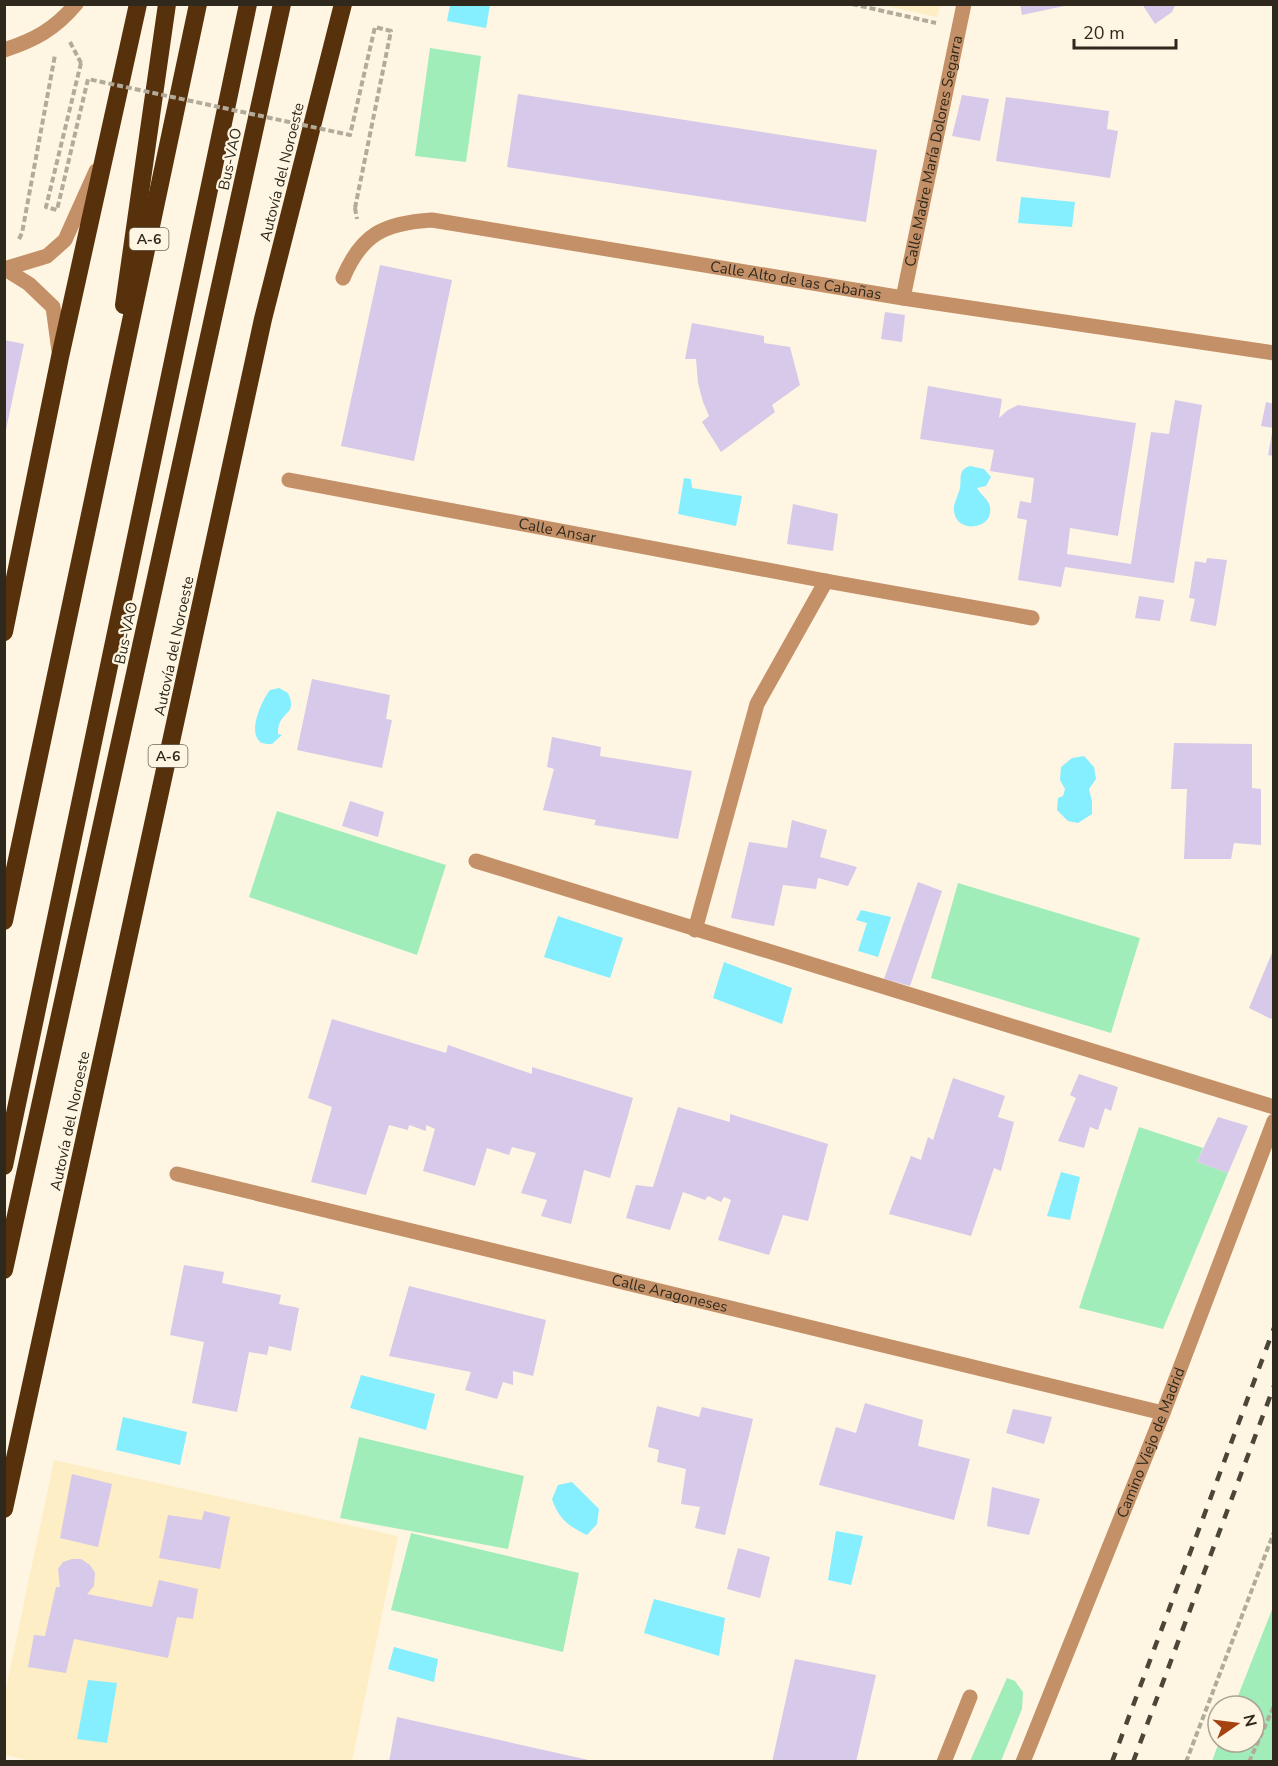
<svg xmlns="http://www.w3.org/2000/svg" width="1278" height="1766" viewBox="0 0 1278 1766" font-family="'Nunito Sans',sans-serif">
<rect width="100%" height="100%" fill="#fef6e2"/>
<g fill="#feeec5">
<polygon points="882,5 940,5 937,17"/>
<polygon points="54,1460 398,1536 352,1761 35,1762 5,1755 5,1693"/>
</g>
<g fill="#a1edb9">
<polygon points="430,48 481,56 466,162 415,156"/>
<polygon points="277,811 446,865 417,955 249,897"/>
<polygon points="958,883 1140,938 1111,1033 931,978"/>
<polygon points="1139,1127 1203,1148 1197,1162 1228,1173 1163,1329 1079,1308"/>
<polygon points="359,1437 524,1476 508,1549 340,1518"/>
<polygon points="411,1533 579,1573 563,1652 391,1610"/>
<polygon points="1273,1607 1273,1761 1212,1761 1219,1742 1254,1742 1254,1706 1234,1706"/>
<polygon points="1007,1678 1015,1681 1023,1692 1022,1709 1001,1761 970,1761"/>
</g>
<g fill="#85eeff">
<polygon points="450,5 490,5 486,28 447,21"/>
<polygon points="1021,197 1075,202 1072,227 1018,223"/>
<path d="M970,466L984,469L991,477L986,486L977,488C981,495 989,500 990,507C994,530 956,534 954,511C953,504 958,496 960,488C962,479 957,470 970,466Z"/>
<polygon points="684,478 691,479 692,488 742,496 736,526 678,514"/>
<path d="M279,688L288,693C299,717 277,710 278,734L282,735L272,744C269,744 265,744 262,743C246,734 262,700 270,690Z"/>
<polygon points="1084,756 1094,767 1096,779 1089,789 1092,801 1092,814 1078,823 1068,821 1057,810 1058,798 1063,796 1065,789 1060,780 1061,767 1072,758"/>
<polygon points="861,910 891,917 878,957 858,951 867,923 856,920"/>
<polygon points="558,916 623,938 610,978 544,957"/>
<polygon points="724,962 792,988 782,1024 713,998"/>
<polygon points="1061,1172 1080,1177 1070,1220 1047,1216"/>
<polygon points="361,1375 435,1394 426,1430 350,1408"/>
<polygon points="123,1417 187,1432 180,1465 116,1450"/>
<path d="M572,1482L599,1509L597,1524L587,1535C569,1527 558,1518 552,1499L558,1485Z"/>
<polygon points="836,1531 863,1536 851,1585 828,1580"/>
<polygon points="654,1599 725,1618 719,1656 644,1633"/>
<polygon points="394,1647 438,1659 434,1682 388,1669"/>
<polygon points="88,1680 117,1683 107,1743 77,1739"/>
</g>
<g fill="#d6c9e9">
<polygon points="1020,4 1069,4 1069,5 1022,15"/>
<polygon points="1142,4 1176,4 1172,12 1155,24"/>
<polygon points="518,94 877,150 866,222 507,167"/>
<polygon points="962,95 989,99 980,141 952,136"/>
<polygon points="1006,97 1109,111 1107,129 1118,131 1110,178 996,161"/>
<polygon points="380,265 452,280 414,461 341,446"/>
<polygon points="885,312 905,315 902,342 881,339"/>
<polygon points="692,323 764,336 764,343 790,347 800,385 772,405 775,412 721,452 702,422 709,416 703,402 698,383 696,359 685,359"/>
<polygon points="4,340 24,344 6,430 4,430"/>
<polygon points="928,386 1002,399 999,418 1008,410 1018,405 1136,423 1118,536 1070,528 1067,554 1131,564 1151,432 1169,434 1175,400 1202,405 1174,583 1065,567 1061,587 1018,580 1027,520 1017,518 1020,501 1031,503 1034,478 990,471 994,450 920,439"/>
<polygon points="1266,402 1274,404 1274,428 1261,426"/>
<polygon points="1272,433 1274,433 1274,456 1268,455"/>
<polygon points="793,504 838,514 833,551 787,544"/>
<polygon points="1207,558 1227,560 1216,626 1190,621 1195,599 1189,598 1195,561 1206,563"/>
<polygon points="1139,596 1164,600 1160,621 1135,618"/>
<polygon points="312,679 390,695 386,719 392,720 382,768 297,750"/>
<polygon points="552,737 601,747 600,756 692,771 678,839 594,825 596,820 543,810 554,769 547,767"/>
<polygon points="1174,743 1252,744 1252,788 1261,789 1261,845 1234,843 1231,859 1184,859 1187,789 1171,789"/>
<polygon points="350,801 384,812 378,837 342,826"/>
<polygon points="792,820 827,830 820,857 857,867 848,886 818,878 816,889 783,885 774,926 731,918 749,842 787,848"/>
<polygon points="918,882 942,891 910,986 884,979"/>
<polygon points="1274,948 1274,1014 1271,1019 1249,1008"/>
<polygon points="332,1019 446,1053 448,1045 532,1074 532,1067 633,1098 610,1178 584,1170 571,1224 541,1216 547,1200 521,1193 536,1153 512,1147 509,1155 487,1148 475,1186 423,1171 435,1129 426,1125 426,1131 409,1125 408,1130 389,1125 366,1195 311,1182 332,1107 308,1098"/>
<polygon points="1079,1074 1118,1087 1111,1111 1105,1108 1098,1130 1090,1127 1084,1148 1058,1141 1076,1098 1070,1095"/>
<polygon points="953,1078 1005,1096 998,1117 1014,1122 1001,1171 994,1168 971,1236 889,1214 911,1156 921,1160 928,1137 933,1140"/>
<polygon points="678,1107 730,1122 730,1114 828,1144 808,1221 783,1215 769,1255 718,1240 731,1200 724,1197 721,1202 708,1196 705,1200 683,1192 670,1230 626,1218 636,1185 653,1187"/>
<polygon points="1218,1117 1248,1126 1228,1173 1197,1162"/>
<polygon points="184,1265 224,1272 222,1283 281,1295 279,1304 299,1308 291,1351 269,1346 267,1355 249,1352 237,1412 192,1403 204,1342 170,1335"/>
<polygon points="409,1286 546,1320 533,1376 513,1371 513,1385 503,1382 497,1399 465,1390 471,1372 389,1356"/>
<polygon points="865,1403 923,1420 918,1446 970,1459 954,1520 819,1485 836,1427 856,1433"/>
<polygon points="657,1406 699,1417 702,1407 753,1419 725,1535 695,1528 700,1507 681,1504 686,1469 657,1462 659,1450 648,1447"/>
<polygon points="1013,1409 1052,1417 1044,1444 1006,1433"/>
<polygon points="72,1474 112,1484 98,1547 60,1538"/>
<polygon points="992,1487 1040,1499 1029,1535 987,1526"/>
<polygon points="204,1511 230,1517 220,1569 159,1558 168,1515 202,1520"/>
<polygon points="738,1548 770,1557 760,1598 727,1589"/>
<polygon points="72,1559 81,1559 90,1565 95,1573 94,1586 87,1594 152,1607 159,1580 198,1589 193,1619 177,1617 168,1658 74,1639 66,1673 28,1667 34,1635 45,1636 56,1587 60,1587 58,1569 63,1562"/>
<polygon points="795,1659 876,1675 856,1762 772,1762"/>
<polygon points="397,1717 593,1761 593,1762 389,1762"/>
</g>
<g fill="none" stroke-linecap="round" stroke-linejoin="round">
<g stroke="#b2ab9a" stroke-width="4" stroke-dasharray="6 3" stroke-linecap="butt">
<polyline points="852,4 936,23"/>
<polyline points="70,42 81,63"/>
<polyline points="355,208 357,219"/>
<polyline points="19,239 22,233 55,55"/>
<polyline points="1186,1762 1274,1532"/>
<polyline points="1249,1762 1274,1706"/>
</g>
<polyline stroke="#c49068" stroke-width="15" points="476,861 1274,1107"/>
<g stroke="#c49068" stroke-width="15">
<path d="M4,50C35,40 55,29 76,4"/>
<polyline points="4,269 47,256 65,240 96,171"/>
<polyline points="5,269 29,284 53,307 59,351"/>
<path id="s1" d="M343,278C362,233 385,223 432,220L903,298L1274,353"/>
<path id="s2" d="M903,298L964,4"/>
<path id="s3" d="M289,480L826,581L1032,618"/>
<polyline points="695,930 757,704 826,581"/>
<path id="s4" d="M177,1174L1163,1413"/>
<polyline points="944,1762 970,1697"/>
<path id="s5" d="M1023,1762L1163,1413L1274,1121"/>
</g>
<g stroke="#57300c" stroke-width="18">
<polyline points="124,305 167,4"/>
<polyline points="4,632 60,357 138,4"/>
<polyline points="4,921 198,4"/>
<polyline points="4,1166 248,4"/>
<polyline points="4,1270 282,4"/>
<polyline points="4,1509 263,319 343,4"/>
</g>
<g stroke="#4c4638" stroke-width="4.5" stroke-dasharray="10 10" stroke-linecap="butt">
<polyline points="1112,1762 1274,1328"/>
<polyline points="1133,1762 1274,1386"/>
</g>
<polyline stroke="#b2ab9a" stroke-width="4" stroke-dasharray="6 3" stroke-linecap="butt" points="81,63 46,207 57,210 88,79 350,135 375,27 391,31 355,208"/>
</g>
<g text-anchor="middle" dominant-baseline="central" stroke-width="4.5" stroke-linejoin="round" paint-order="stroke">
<g fill="#fef6e2" stroke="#6c6657" stroke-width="1.5">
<rect x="129.5" y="228" width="39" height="22" rx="4.5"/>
<rect x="148.5" y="745" width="39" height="22" rx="4.5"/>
</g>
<g font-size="14" font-weight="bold" fill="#2e291c">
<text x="149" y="239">A-6</text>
<text x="168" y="756">A-6</text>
</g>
<g font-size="15" fill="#2e291c" stroke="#fef6e2">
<text stroke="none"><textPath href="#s2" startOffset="150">Calle Madre María Dolores Segarra</textPath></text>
<text transform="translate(230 159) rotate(-78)">Bus-VAO</text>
<text transform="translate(282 172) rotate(-76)">Autovía del Noroeste</text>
<text stroke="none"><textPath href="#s1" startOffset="483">Calle Alto de las Cabañas</textPath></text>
<text stroke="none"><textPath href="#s3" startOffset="273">Calle Ansar</textPath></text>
<text transform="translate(126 633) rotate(-78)">Bus-VAO</text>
<text transform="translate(174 646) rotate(-78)">Autovía del Noroeste</text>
<text transform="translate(70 1121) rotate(-78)">Autovía del Noroeste</text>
<text stroke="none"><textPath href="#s4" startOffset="507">Calle Aragoneses</textPath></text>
<text stroke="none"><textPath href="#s5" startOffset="344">Camino Viejo de Madrid</textPath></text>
</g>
</g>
<rect width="1278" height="1766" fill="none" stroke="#2e291c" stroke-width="12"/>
<g transform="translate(1236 1724) rotate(76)"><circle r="28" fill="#fef6e2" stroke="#aba493" stroke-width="1.5"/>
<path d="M0-4.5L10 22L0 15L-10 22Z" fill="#a64212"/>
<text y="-9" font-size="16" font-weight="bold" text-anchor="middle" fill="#2e291c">N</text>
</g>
<path d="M1074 39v9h102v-9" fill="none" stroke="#2e291c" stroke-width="3"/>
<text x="1083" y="39" font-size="18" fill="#2e291c" stroke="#fef6e2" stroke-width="4.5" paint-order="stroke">20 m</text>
</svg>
